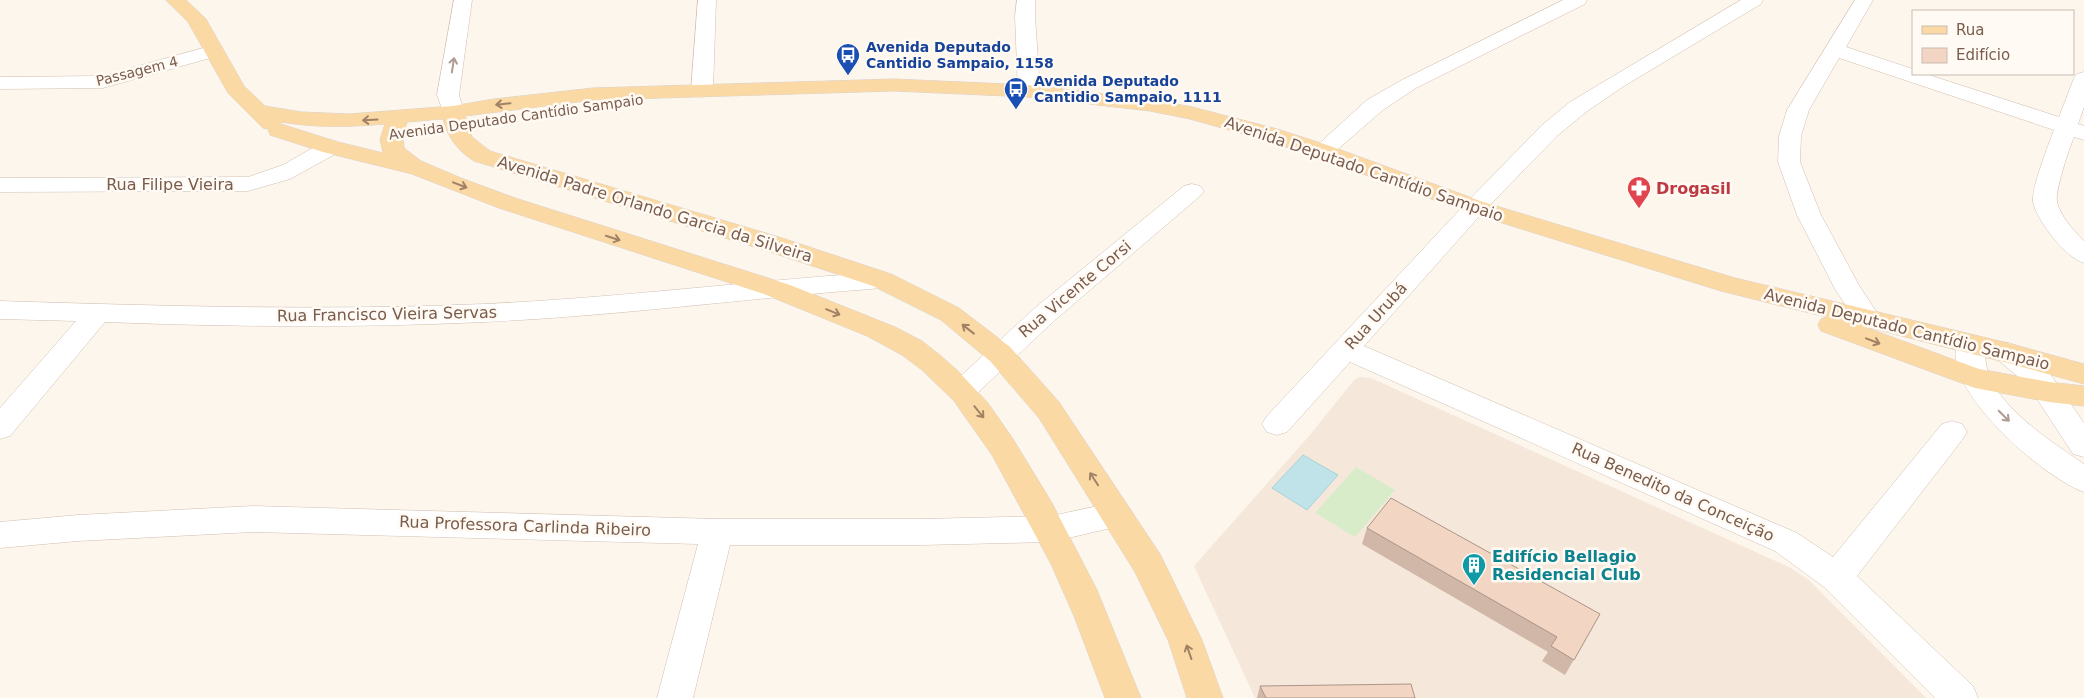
<svg xmlns="http://www.w3.org/2000/svg" width="2084" height="698" viewBox="0 0 2084 698" font-family="'DejaVu Sans',sans-serif">
<rect width="100%" height="100%" fill="#fdf6ec"/>
<polygon fill="#f5e8da" points="1360,377 1371,378 1402,392 1789,567 1809,580 1926,698 1255,698 1194,566 1309,436 1354,380"/>
<polygon fill="#d8ecc9" points="1356,467 1395,490 1355,537 1315,513"/>
<polygon fill="#bfe3e8" stroke="#a5d3da" points="1303,455 1338,475 1307,510 1272,488"/>
<g fill="none" stroke-linecap="round" stroke-linejoin="round">
<g stroke="#d1beb0" stroke-width="1">
<g id="minor">
<polygon points="454,0 472,0 459,95 464,112 461,117 453,118 445,117 437,95"/>
<polygon points="698,0 716,0 713,91 709,95 702,97 695,95 691,91"/>
<polygon points="1017,0 1035,0 1035,16 1040,91 1036,95 1029,97 1022,95 1018,91 1015,16"/>
<polygon points="1563,0 1587,0 1585,4 1416,88 1383,110 1330,156 1322,158 1314,156 1311,151 1367,100 1402,80"/>
<polygon points="1741,0 1763,0 1761,4 1624,86 1586,112 1558,135 1483,212 1364,346 1797,533 1833,557 1942,424 1952,421 1962,424 1967,432 1962,440 1857,576 1973,686 1978,698 1935,698 1824,587 1775,551 1350,362 1287,432 1277,435 1267,432 1262,424 1267,416 1467,202 1542,125 1570,102 1610,78"/>
<path d="M1855,0H1873L1846,47L1913,69V74H1926L2059,117L2074,78L2077,74L2084,72V107L2078,124L2084,126V140L2074,137C2069,149 2055,190 2057,202C2061,217 2073,230 2084,241V263C2066,258 2037,221 2033,202C2031,189 2049,143 2054,130L1839,58L1809,110L1801,136L1800,162L1821,215L1860,287L1881,319L1877,325L1868,328L1859,325L1835,289L1797,215L1778,162L1779,136L1787,110Z"/>
<polygon points="214,45 221,47 224,51 221,55 103,88 0,89 0,77 102,76"/>
<polygon points="331,140 339,142 342,147 339,152 290,179 248,191 0,192 0,178 248,177 283,165 323,142"/>
<polygon points="1192,184 1200,186 1204,191 1200,196 1055,320 972,398 962,401 952,398 948,391 952,384 1036,307 1184,186"/>
<path d="M882,272L891,274L895,280L891,286L882,288C749,298 617,316 484,322C358,328 231,327 105,322L10,436L0,439V408L76,321L0,319V301C161,306 323,311 484,304C617,298 749,281 882,272Z"/>
<path d="M1970,335L1980,337C1987,350 1983,366 1992,382C2010,415 2053,443 2084,464V492C2045,479 1932,384 1960,337Z"/>
<polygon points="2008,343 2018,346 2048,371 2084,423 2084,457 2073,454 2028,385 1998,360 1994,353 1998,346"/>
<polygon points="1117,502 1128,506 1133,515 1128,524 1051,542 922,545 730,545 693,698 657,698 698,544 253,532 78,541 0,548 0,522 78,515 253,506 717,519 922,519 1051,516"/>
</g>
</g>
<g stroke="#dad1cd" stroke-width="1">
<path id="major" d="M166,0H186L206,19L244,86L265,106L301,112L349,114L453,106L494,99L593,88L894,79L1029,85L1150,99L1192,107L1277,129L1330,146L1483,202L1735,278L2008,343L2084,364V384L2008,363L1862,326L1979,369L2049,382L2084,386V406L2049,402L1975,388L1821,331L1818,325L1821,319L1826,317L1721,291L1467,212L1314,156L1261,139L1190,119L1150,111L1029,97L894,91L593,100L465,116L472,137L490,151L779,237L891,274L959,308L1010,347L1059,402L1160,554L1202,640L1223,698H1187L1168,640L1135,572L1039,418L990,361L941,320L873,286L761,249L474,161C458,151 448,138 443,119L407,122L403,135L404,148L421,161L461,178L515,198L790,285L895,327L922,341L941,356L958,371L988,403L1013,439L1052,503L1097,590L1141,698H1105L1074,616L1051,564L992,455L954,401L922,370L902,355L867,336L764,294L499,208L412,174L323,152L270,135L268,129L263,128L228,93L188,22ZM281,122C316,128 350,127 385,124L380,139L383,153L338,142L281,124Z"/>
</g>
<use href="#minor" fill="#fff" fill-rule="evenodd"/>
<use href="#major" fill="#fbd9a5" fill-rule="evenodd"/>
</g>
<g fill="#d1b7a8">
<polygon points="1367,528 1600,614 1565,675 1542,661 1548,652 1362,544"/>
<polygon points="1260,686 1415,698 1257,698"/>
</g>
<g fill="#f3d5c3" stroke="#aa9588">
<polygon points="1391,498 1600,614 1574,660 1551,646 1557,637 1367,528"/>
<polygon points="1411,684 1415,698 1266,698 1260,686"/>
</g>
<defs><path id="oneway-shaft" d="M-6 0H5M1.5-3L5.5 0L1.5 3" fill="none" stroke-width="1.6" stroke-linecap="round" stroke-linejoin="round" transform="scale(1.25)"/></defs>
<g stroke="#af9d94">
<use href="#oneway-shaft" transform="translate(453 65) rotate(-81)"/>
<use href="#oneway-shaft" transform="translate(2004 416) rotate(45)"/>
</g>
<g stroke="#a18267">
<use href="#oneway-shaft" transform="translate(503 104) rotate(174)"/>
<use href="#oneway-shaft" transform="translate(370 120) rotate(177)"/>
<use href="#oneway-shaft" transform="translate(460 185) rotate(21)"/>
<use href="#oneway-shaft" transform="translate(613 238) rotate(18)"/>
<use href="#oneway-shaft" transform="translate(833 312) rotate(22)"/>
<use href="#oneway-shaft" transform="translate(968 329) rotate(-142)"/>
<use href="#oneway-shaft" transform="translate(1873 341) rotate(21)"/>
<use href="#oneway-shaft" transform="translate(979 412) rotate(51)"/>
<use href="#oneway-shaft" transform="translate(1094 479) rotate(-123)"/>
<use href="#oneway-shaft" transform="translate(1189 652) rotate(-109)"/>
</g>
<defs>
<g id="bus-pin" transform="scale(1.25)"><path d="M0 17L-7.5 6A9.5 9.5 0 1 1 7.5 6Z" fill="#1a4fb4" stroke="#fffaf3"/><path d="M-5-6H5V4H4V6H2V4H-2V6H-4V4H-5ZM-3.5-4V0h7V-4ZM-3.5 1.2v1.5H-2V1.2ZM2 1.2v1.5H3.5V1.2Z" fill="#fff"/></g>
<g id="pharmacy-pin" transform="scale(1.25)"><path d="M0 17L-7.5 6A9.5 9.5 0 1 1 7.5 6Z" fill="#e0444e" stroke="#fffaf3"/><path d="M-2-6h4v4h4v4h-4v4h-4v-4h-4v-4h4Z" fill="#fff"/></g>
<g id="building-pin" transform="scale(1.25)"><path d="M0 17L-7.5 6A9.5 9.5 0 1 1 7.5 6Z" fill="#0f9aa8" stroke="#fffaf3"/><path d="M-4-6H4V6H1V3H-1V6H-4ZM-2.5-4.3h1.7v1.8h-1.7ZM.8-4.3h1.7v1.8H.8ZM-2.5-1h1.7V.8h-1.7ZM.8-1h1.7V.8H.8Z" fill="#fff"/></g>
</defs>
<g fill-rule="evenodd">
<use href="#bus-pin" x="848" y="55"/>
<use href="#bus-pin" x="1016" y="89"/>
<use href="#pharmacy-pin" x="1639" y="188"/>
<use href="#building-pin" x="1474" y="565"/>
</g>
<g text-anchor="middle" dominant-baseline="central" stroke-width="5" stroke-linejoin="round" paint-order="stroke">
<g font-size="14" font-weight="bold" fill="#164399" stroke="#fffaf3" text-anchor="start">
<text x="866" y="47">Avenida Deputado<tspan x="866" dy="16">Cantidio Sampaio, 1158</tspan></text>
<text x="1034" y="81">Avenida Deputado<tspan x="1034" dy="16">Cantidio Sampaio, 1111</tspan></text>
</g>
<g font-size="14" fill="#7a5c4d" stroke="#fffaf3">
<text transform="translate(137 71) rotate(-14)">Passagem 4</text>
<text transform="translate(516 117) rotate(-8)">Avenida Deputado Cantídio Sampaio</text>
</g>
<g font-size="16" fill="#7a5c4d" stroke="#fffaf3">
<text transform="translate(1364 169) rotate(19)">Avenida Deputado Cantídio Sampaio</text>
<text x="170" y="184">Rua Filipe Vieira</text>
<text transform="translate(655 209) rotate(17)">Avenida Padre Orlando Garcia da Silveira</text>
<text transform="translate(1075 289) rotate(-40)">Rua Vicente Corsi</text>
<text transform="translate(387 314) rotate(-1)">Rua Francisco Vieira Servas</text>
<text transform="translate(1376 316) rotate(-48)">Rua Urubá</text>
<text transform="translate(1907 329) rotate(14)">Avenida Deputado Cantídio Sampaio</text>
<text transform="translate(1673 492) rotate(24)">Rua Benedito da Conceição</text>
<text transform="translate(525 526) rotate(2)">Rua Professora Carlinda Ribeiro</text>
</g>
<g font-size="16" font-weight="bold" fill="#be3a42" stroke="#fffaf3" text-anchor="start">
<text x="1656" y="188">Drogasil</text>
</g>
<g font-size="16" font-weight="bold" fill="#0d838f" stroke="#fffaf3" text-anchor="start">
<text x="1492" y="556">Edifício Bellagio<tspan x="1492" dy="18">Residencial Club</tspan></text>
</g>
</g>
<rect x="1912" y="10" width="162" height="65" fill="#fffaf3" stroke="#cabbb1"/>
<rect x="1922" y="26" width="25" height="8" fill="#fbd9a5" stroke="#cabbb1"/>
<text x="1956" y="35" font-size="15" fill="#7a5c4d">Rua</text>
<rect x="1922" y="48" width="25" height="15" fill="#f3d5c3" stroke="#cabbb1"/>
<text x="1956" y="60" font-size="15" fill="#7a5c4d">Edifício</text>
</svg>
